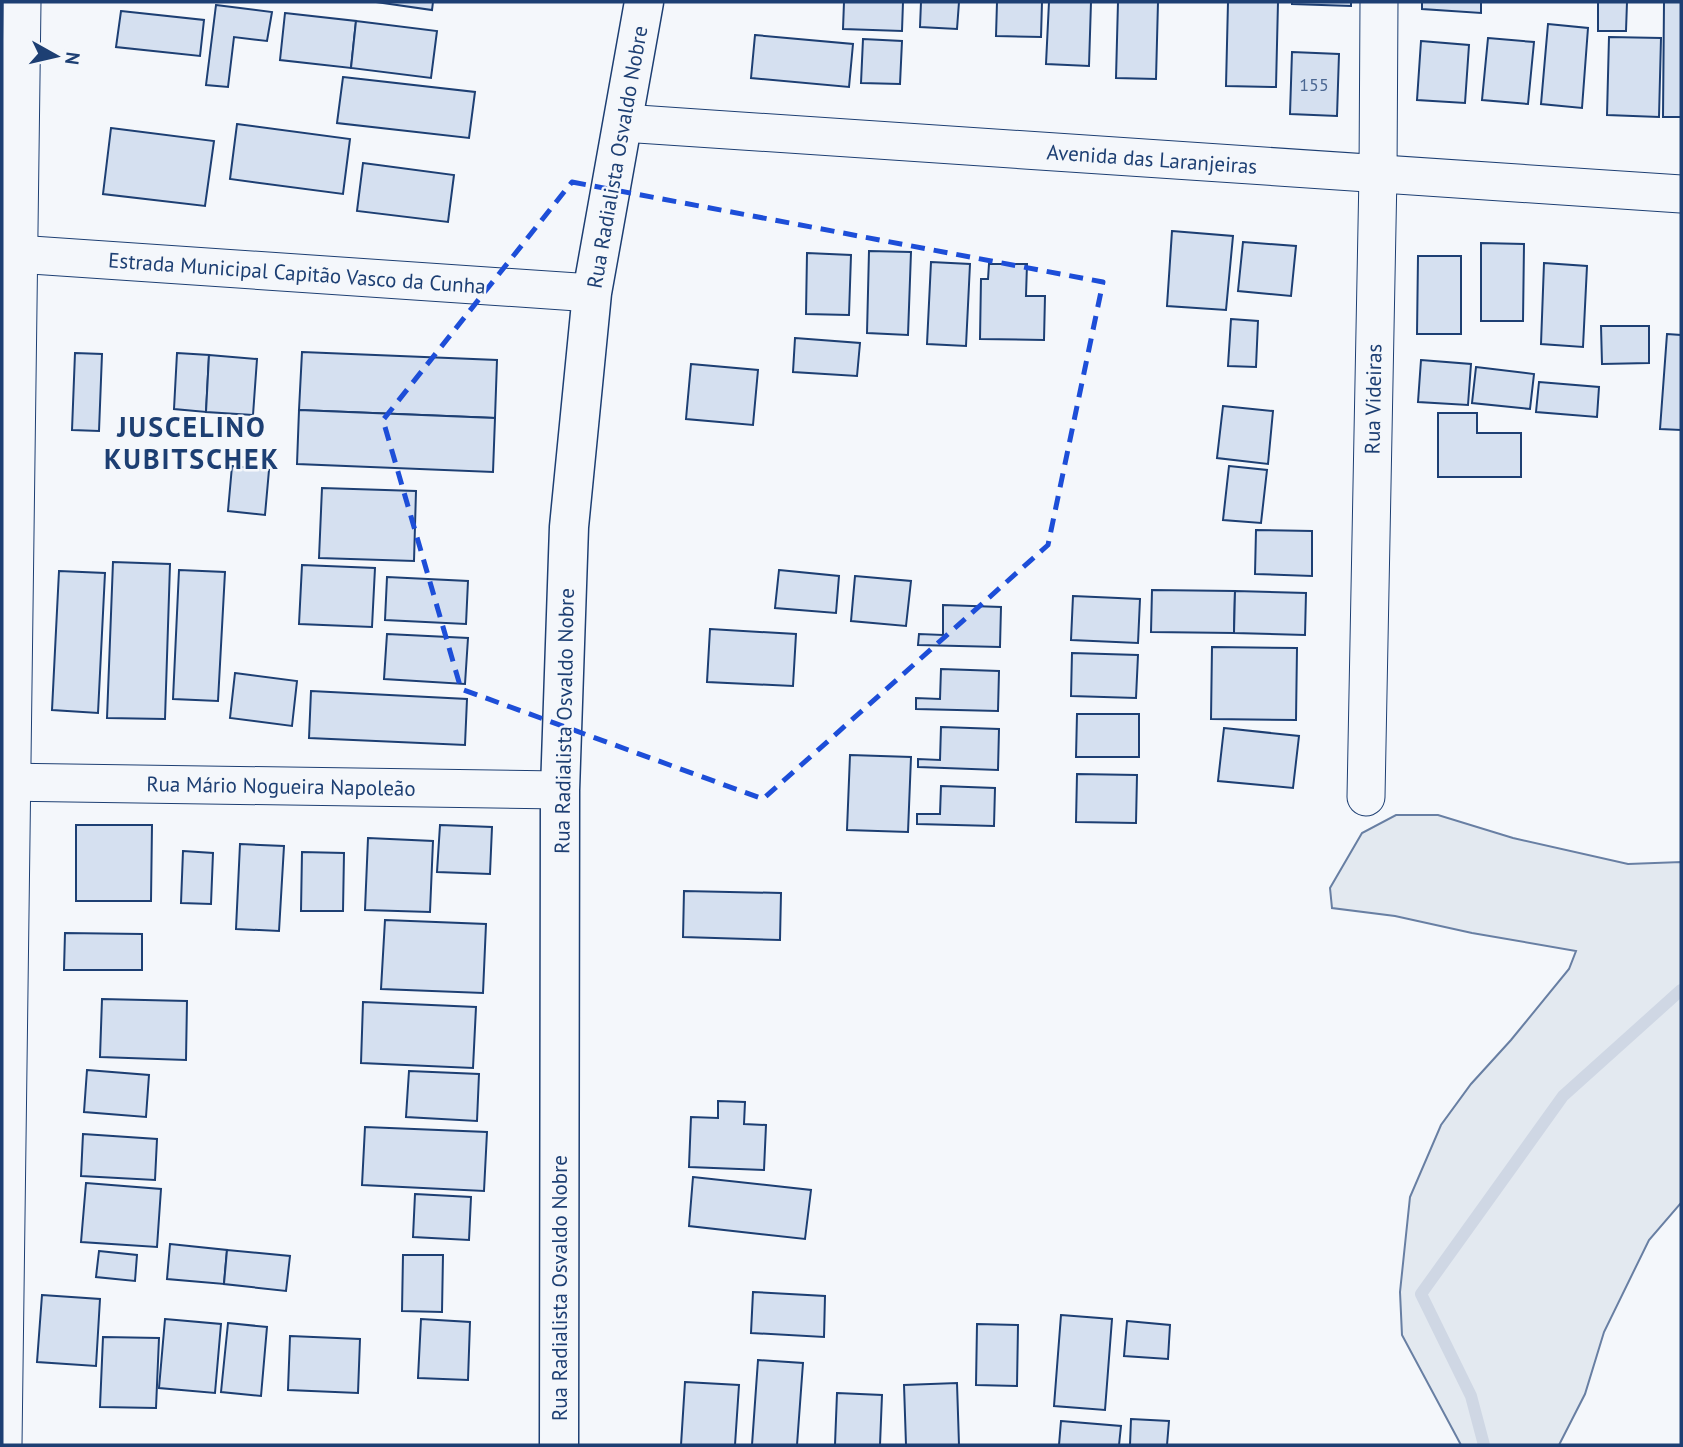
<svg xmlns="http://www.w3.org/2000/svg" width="1683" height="1447" viewBox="0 0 1683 1447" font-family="'PT Sans',sans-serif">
<rect width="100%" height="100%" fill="#f4f7fb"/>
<polygon fill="#e3e9f0" stroke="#687fa3" stroke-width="2" points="1396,815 1438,815 1513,838 1628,864 1681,862 1681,1203 1649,1240 1604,1332 1585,1394 1559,1445 1461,1445 1402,1335 1400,1292 1410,1197 1441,1125 1471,1084 1511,1040 1569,969 1576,951 1472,933 1395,916 1332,908 1330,888 1362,833"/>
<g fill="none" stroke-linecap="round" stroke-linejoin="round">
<polyline stroke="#cfd7e4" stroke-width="12" points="1484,1445 1471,1396 1421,1294 1563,1096 1681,990"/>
</g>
<g fill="#d5e0f0" stroke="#1d3f73" stroke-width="2">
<polygon points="376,2 433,2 432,10"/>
<polygon points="844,2 903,2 902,31 843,29"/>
<polygon points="921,2 959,2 957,29 920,27"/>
<polygon points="997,2 1042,2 1041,37 996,36"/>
<polygon points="1049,2 1091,2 1089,66 1046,64"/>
<polygon points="1118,2 1158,2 1156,79 1116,78"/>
<polygon points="1228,2 1278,2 1276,87 1226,86"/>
<polygon points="1292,2 1351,2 1351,6 1292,4"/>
<polygon points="1422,2 1481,2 1481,13 1422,9"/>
<polygon points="1598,2 1627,2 1626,31 1598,31"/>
<polygon points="1664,2 1681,2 1681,117 1663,117"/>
<polygon points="216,5 272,12 267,41 234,37 228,87 206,85"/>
<polygon points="121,11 204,20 200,56 116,47"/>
<polygon points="285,13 356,21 351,68 280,60"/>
<polygon points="356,21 437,31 431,78 351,68"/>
<polygon points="1548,24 1588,28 1582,108 1541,104"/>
<polygon points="755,35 853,44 849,87 751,78"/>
<polygon points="1609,37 1661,38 1659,117 1607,115"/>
<polygon points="1488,38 1534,42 1528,104 1482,100"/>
<polygon points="863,39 902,41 900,84 861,83"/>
<polygon points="1421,41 1469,45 1465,103 1417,100"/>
<polygon points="1292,52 1339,54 1337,116 1290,114"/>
<polygon points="343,77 475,92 469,138 337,123"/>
<polygon points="237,124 350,139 343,194 230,179"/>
<polygon points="111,128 214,141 205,206 103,194"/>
<polygon points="363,163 454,175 448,222 357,211"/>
<polygon points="1172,231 1233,236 1226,310 1167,306"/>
<polygon points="1243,242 1296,246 1291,296 1238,291"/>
<polygon points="1481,243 1524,244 1523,321 1481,321"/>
<polygon points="869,251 911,252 908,335 867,333"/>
<polygon points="807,253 851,255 849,315 806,314"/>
<polygon points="1418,256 1461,256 1461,334 1417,334"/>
<polygon points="931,262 970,264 966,346 927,344"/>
<polygon points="1544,263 1587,266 1583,347 1541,344"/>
<polygon points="989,264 1027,264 1026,296 1045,296 1044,340 980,339 981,279 988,279"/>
<polygon points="1231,319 1258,321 1256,367 1228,366"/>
<polygon points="1601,326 1649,326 1649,363 1602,364"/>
<polygon points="1667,334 1681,335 1681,430 1660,429"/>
<polygon points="795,338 860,343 857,376 793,372"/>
<polygon points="302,352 497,360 495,418 299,410"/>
<polygon points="75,353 102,354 99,431 72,430"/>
<polygon points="177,353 209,355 206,412 174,409"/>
<polygon points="209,355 257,359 253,415 206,412"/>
<polygon points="1421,360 1471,364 1468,405 1418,402"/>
<polygon points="691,364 758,370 753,425 686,419"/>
<polygon points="1476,367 1534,374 1530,409 1472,403"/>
<polygon points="1539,382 1599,387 1597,417 1536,412"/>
<polygon points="1223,406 1273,411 1268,464 1217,458"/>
<polygon points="299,410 495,418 493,472 297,464"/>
<polygon points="1438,413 1477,413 1477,433 1521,433 1521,477 1438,477"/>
<polygon points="232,466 269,470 265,515 228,511"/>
<polygon points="1229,466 1267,470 1261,523 1223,520"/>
<polygon points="322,488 416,491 414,561 319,558"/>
<polygon points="1256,530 1312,531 1312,576 1255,574"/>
<polygon points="113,562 170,564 165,719 107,718"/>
<polygon points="302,565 375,568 372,627 299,624"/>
<polygon points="179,570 225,572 218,701 173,699"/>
<polygon points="779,570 839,576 836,613 775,608"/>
<polygon points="59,571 105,573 98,713 52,710"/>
<polygon points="855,576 911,581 906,626 851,621"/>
<polygon points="387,577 468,581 466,624 385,620"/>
<polygon points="1152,590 1235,591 1234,633 1151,632"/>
<polygon points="1235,591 1306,593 1305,635 1234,633"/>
<polygon points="1073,596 1140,599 1138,643 1071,640"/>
<polygon points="943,605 1001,607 1000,647 918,645 919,634 943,635"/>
<polygon points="710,629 796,634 793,686 707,682"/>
<polygon points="387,634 468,638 465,684 384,679"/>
<polygon points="1212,647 1297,648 1296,720 1211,719"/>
<polygon points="1072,653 1138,655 1136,698 1071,696"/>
<polygon points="941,669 999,671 998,711 916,709 916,698 940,699"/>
<polygon points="235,673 297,681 292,726 230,718"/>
<polygon points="311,691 467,699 465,745 309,738"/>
<polygon points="1077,714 1139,714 1139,757 1076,757"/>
<polygon points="941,727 999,729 998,770 918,767 918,759 940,760"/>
<polygon points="1224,728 1299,736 1293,788 1218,781"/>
<polygon points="850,755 911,757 908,832 847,830"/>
<polygon points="1077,774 1137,775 1136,823 1076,822"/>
<polygon points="941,786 995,788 994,826 917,824 917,814 940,814"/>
<polygon points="76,825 152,825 151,901 76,901"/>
<polygon points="440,825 492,827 490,874 437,872"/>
<polygon points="368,838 433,841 430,912 365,910"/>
<polygon points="240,844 284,846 279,931 236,929"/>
<polygon points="183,851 213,853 211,904 181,903"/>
<polygon points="302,852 344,853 343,911 301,911"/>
<polygon points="684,891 781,893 780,940 683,937"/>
<polygon points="385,920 486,924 483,993 381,989"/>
<polygon points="65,933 142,934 142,970 64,970"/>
<polygon points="102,999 187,1001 186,1060 100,1057"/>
<polygon points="363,1002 476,1007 473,1068 361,1063"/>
<polygon points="87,1070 149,1075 146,1117 84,1112"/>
<polygon points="409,1071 479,1074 477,1121 406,1117"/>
<polygon points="718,1101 745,1102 744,1124 766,1125 764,1170 689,1167 691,1117 718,1118"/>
<polygon points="365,1127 487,1132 484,1191 362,1185"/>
<polygon points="83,1134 157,1139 155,1180 81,1176"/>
<polygon points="693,1177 811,1190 805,1239 689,1226"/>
<polygon points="86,1183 161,1189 157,1247 81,1242"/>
<polygon points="415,1194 471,1197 469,1240 413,1237"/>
<polygon points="170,1244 227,1250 224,1284 167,1279"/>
<polygon points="227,1250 290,1256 286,1291 224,1284"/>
<polygon points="99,1251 137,1255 135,1281 96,1277"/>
<polygon points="403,1255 443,1255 442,1312 402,1311"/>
<polygon points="753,1292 825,1296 824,1337 751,1333"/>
<polygon points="42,1295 100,1299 96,1366 37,1362"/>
<polygon points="1061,1315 1112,1319 1105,1410 1054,1406"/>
<polygon points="165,1319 221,1324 215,1393 159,1388"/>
<polygon points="421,1319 470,1322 468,1380 418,1378"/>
<polygon points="1127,1321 1170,1325 1168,1359 1124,1356"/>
<polygon points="228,1323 267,1327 261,1396 221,1392"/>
<polygon points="977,1324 1018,1325 1017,1386 976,1385"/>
<polygon points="290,1336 360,1339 358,1393 288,1390"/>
<polygon points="103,1337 159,1338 156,1408 100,1407"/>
<polygon points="758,1360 803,1363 797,1445 752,1445"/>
<polygon points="685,1382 739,1385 735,1445 681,1445"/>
<polygon points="957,1383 959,1445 906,1445 904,1385"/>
<polygon points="837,1393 882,1395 880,1445 835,1445"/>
<polygon points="1131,1419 1169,1421 1167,1445 1130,1445"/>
<polygon points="1061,1421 1121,1426 1119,1445 1059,1445"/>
</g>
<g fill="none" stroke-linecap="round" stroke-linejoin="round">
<g stroke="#1d3f73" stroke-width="39">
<g id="minor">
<polyline points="623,123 1681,194"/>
<polyline points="2,253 592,293"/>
<polyline points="2,782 560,790"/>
<polyline points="1366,797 1378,174 1379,2"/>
<polyline points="3,1445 22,2"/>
</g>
</g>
<g stroke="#1d3f73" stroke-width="41">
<polyline id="tertiary" points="559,1445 560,790 569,527 592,293 644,2"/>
</g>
<use href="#minor" stroke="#f4f7fb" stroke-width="37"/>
<use href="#tertiary" stroke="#f4f7fb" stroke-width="38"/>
</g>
<path fill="none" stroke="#1d4ed8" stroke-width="5" stroke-dasharray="14 9" stroke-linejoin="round" d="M572,182L1103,282L1048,545L763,799L461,689L383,420Z"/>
<g text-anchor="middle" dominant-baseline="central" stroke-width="5" stroke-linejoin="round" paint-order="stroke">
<g font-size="18" fill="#4b6792">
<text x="1314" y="84">155</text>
</g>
<g font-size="21" fill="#1d3f73" stroke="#f4f7fb">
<text transform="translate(617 157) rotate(-80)">Rua Radialista Osvaldo Nobre</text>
<text transform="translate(1152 159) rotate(4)">Avenida das Laranjeiras</text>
<text transform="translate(297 273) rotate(4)">Estrada Municipal Capitão Vasco da Cunha</text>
<text transform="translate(1373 399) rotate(-89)">Rua Videiras</text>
<text transform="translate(564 721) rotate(-89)">Rua Radialista Osvaldo Nobre</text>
<text transform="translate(281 786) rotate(1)">Rua Mário Nogueira Napoleão</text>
<text transform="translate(559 1288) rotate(-90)">Rua Radialista Osvaldo Nobre</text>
</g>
<g font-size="28" font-weight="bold" letter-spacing="2" fill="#1d3f73" stroke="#f4f7fb">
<text x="192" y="426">JUSCELINO<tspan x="192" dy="32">KUBITSCHEK</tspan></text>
</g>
</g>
<rect width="1683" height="1447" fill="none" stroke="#1d3f73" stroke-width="7"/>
<g transform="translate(56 56) rotate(98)" stroke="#f4f7fb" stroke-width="5" paint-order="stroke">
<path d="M0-5L12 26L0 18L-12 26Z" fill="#1d3f73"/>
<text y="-10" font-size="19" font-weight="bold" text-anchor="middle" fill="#1d3f73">N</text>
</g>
</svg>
